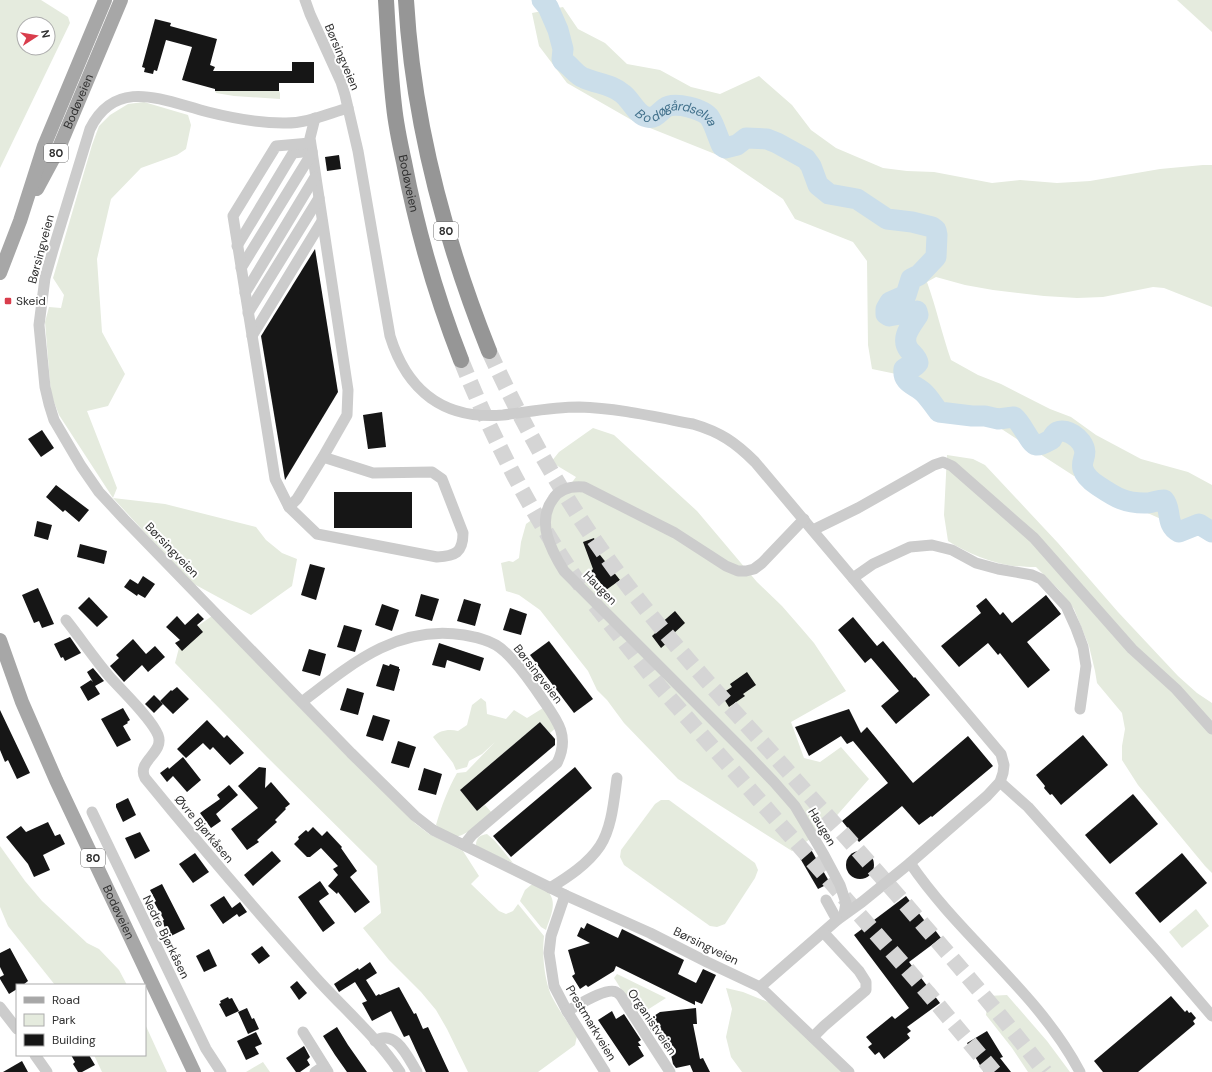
<svg xmlns="http://www.w3.org/2000/svg" width="1212" height="1072" viewBox="0 0 1212 1072" font-family="'DM Sans',sans-serif">
<rect width="100%" height="100%" fill="#fff"/>
<g fill="#e5ebde" fill-rule="evenodd">
<path d="M0,0H41L68,17L70,23L0,168ZM24,24H48V48H24Z"/>
<polygon points="1177,0 1212,0 1212,32"/>
<path d="M563,7L578,29L605,43L627,64L660,70L691,87L720,94L759,76L792,105L811,130L836,148L883,168L907,171L934,172L992,183L1020,180L1057,183L1090,181L1160,169L1203,165H1212V307L1164,288L1153,287L1103,297L1077,298L1044,296L993,290L965,285L936,277L927,282C936,307 942,334 951,360L978,375L1001,384L1050,409L1071,417L1096,435L1141,459L1188,472L1212,485V534L1187,527L1161,519L1132,506L1074,476L1000,428L941,405L924,389L901,375L872,369L868,345L867,261L853,242L795,219L783,199L720,156L635,122L567,83L539,46L532,13Z"/>
<polygon points="215,91 279,91 280,93 280,99 234,96 216,93"/>
<polygon points="144,102 188,115 191,125 186,149 177,155 141,168 111,199 97,259 102,332 125,374 108,406 87,411 117,488 113,498 165,504 256,527 266,540 282,553 297,559 292,586 251,615 194,584 173,563 113,498 59,415 51,394 45,322 49,307 61,308 64,295 53,278 92,145 99,126 110,115 128,104"/>
<polygon points="593,428 614,435 697,511 757,582 782,606 802,629 814,643 846,691 791,722 804,758 820,762 841,747 869,779 824,830 792,851 678,779 624,723 607,700 597,690 588,671 540,610 519,595 506,591 501,563 509,561 513,562 519,558 521,542 526,524 558,501 576,477 551,462 559,452"/>
<path d="M947,455L973,459L985,465L1058,543L1118,612L1178,676L1197,693L1212,703V873L1205,866L1138,785L1122,760V746L1125,729L1122,713L1097,683L1095,671L1089,646L1074,609L1060,591L1036,567C1028,567 1021,567 1013,566C992,563 967,553 948,541L944,515Z"/>
<path d="M212,616L332,741L416,824L429,834L463,851L479,876L471,884L499,911L506,914L513,911L518,904L544,936C542,954 544,978 551,995C558,1009 568,1023 577,1036L575,1045L538,1072H468L447,1029L436,1010L421,992L389,960L363,928L381,913L377,866L267,757L175,663L180,644L192,630Z"/>
<path d="M481,698L486,702L487,714L506,719L514,710L527,718L543,708L557,727L550,733L540,722L460,790L477,811L485,805L492,813C484,819 465,838 455,836C449,835 441,829 436,825C441,807 448,789 457,773L466,772L468,770L495,742L482,754L469,761L467,767L456,770L453,763L433,737C440,730 449,729 458,731L467,725L472,705Z"/>
<polygon points="661,800 669,800 755,863 758,870 755,878 725,924 717,927 710,926 624,865 620,857 621,850 655,804"/>
<path d="M487,834L495,841L513,863L479,848L476,845C476,838 480,835 487,834Z"/>
<polygon points="0,846 25,881 42,901 87,943 99,949 119,970 127,985 55,985 8,926 0,907"/>
<path d="M531,885C536,885 538,886 543,888C560,898 551,915 546,930L541,927L520,901L525,890Z"/>
<polygon points="1196,909 1209,926 1182,948 1169,932"/>
<polygon points="617,974 666,998 644,1012 640,1010 636,1013 616,981 614,978"/>
<polygon points="726,988 743,992 768,1002 811,1040 844,1072 742,1072 731,1057 726,1037 732,1009"/>
<polygon points="1007,995 1047,1041 1070,1072 1028,1072 1012,1048 986,1015 988,996"/>
<polygon points="145,1024 167,1072 102,1072 94,1055 145,1055"/>
<polygon points="263,1062 270,1072 246,1072"/>
</g>
<g fill="none" stroke-linecap="round" stroke-linejoin="round">
<path stroke="#cbdeea" stroke-width="21" id="s1" d="M542,0L548,7L558,30L563,49L562,59L563,61C571,66 576,75 584,78C598,84 612,84 623,94C631,100 637,115 647,117C656,119 659,112 665,108C674,101 704,109 710,118C715,126 718,138 722,146L725,148L737,145L746,138L767,139L777,143L806,159L811,166L818,185L829,194L857,199L887,219L912,222L932,227L936,230L937,235L936,257L919,275L911,279L906,295L890,302L886,309V314L889,316L917,311L918,315C911,326 900,338 909,350C913,355 917,357 918,363L915,366L907,367L904,369C902,384 917,385 925,394C930,399 934,406 939,412L972,416H985L998,419L1014,417C1022,423 1030,444 1036,445C1041,446 1048,441 1052,439C1057,424 1074,433 1081,442C1090,455 1080,459 1083,469C1085,476 1091,481 1097,485C1115,497 1125,504 1148,503C1154,502 1158,500 1164,500C1172,509 1165,525 1179,532L1199,524L1212,532"/>
</g>
<g fill="#161616">
<polygon points="155,19 171,23 170,26 217,39 210,65 215,67 213,71 292,71 292,62 314,62 314,83 279,83 279,91 215,91 215,89 182,80 192,47 166,40 157,71 154,70 153,74 144,72 145,68 142,67"/>
<polygon points="339,155 341,169 327,171 325,157"/>
<polygon points="315,249 338,392 285,480 261,336"/>
<polygon points="382,412 386,447 368,449 363,415"/>
<polygon points="42,430 54,448 41,457 28,439"/>
<polygon points="56,485 89,510 79,522 65,510 63,512 46,497"/>
<rect x="334" y="492" width="78" height="36"/>
<polygon points="37,521 52,525 48,540 34,536"/>
<polygon points="594,538 600,555 620,580 606,590 591,571 593,569 583,542"/>
<polygon points="80,544 107,551 104,564 77,557"/>
<polygon points="310,564 325,568 316,600 301,595"/>
<polygon points="143,576 155,584 145,598 138,594 137,596 124,587 130,579 138,584"/>
<polygon points="38,588 54,624 42,628 39,621 34,623 22,595"/>
<polygon points="421,594 439,599 432,621 415,616"/>
<polygon points="1046,595 1061,614 1027,642 1050,670 1028,688 1000,653 998,655 988,643 959,667 941,646 981,613 976,606 986,598 1000,615 1003,612 1012,623"/>
<polygon points="89,597 108,617 97,627 78,608"/>
<polygon points="464,599 481,604 475,626 457,621"/>
<polygon points="382,604 399,610 392,631 375,625"/>
<polygon points="510,608 527,614 521,635 503,630"/>
<polygon points="675,611 685,623 673,634 675,636 661,648 652,636 661,628 659,625"/>
<polygon points="198,613 204,619 197,625 203,632 182,651 175,643 180,640 166,627 177,616 185,625"/>
<polygon points="853,617 877,646 883,641 914,678 915,677 930,695 896,724 881,706 899,691 871,658 865,663 838,630"/>
<polygon points="344,625 362,630 355,652 337,647"/>
<polygon points="70,637 81,653 65,661 63,657 61,658 54,644"/>
<polygon points="133,639 146,654 155,646 165,657 148,672 142,665 124,682 110,666 119,658 116,655"/>
<polygon points="549,641 593,699 574,713 530,655"/>
<polygon points="439,643 484,658 480,671 447,660 445,668 432,665"/>
<polygon points="309,649 326,654 320,676 302,671"/>
<polygon points="383,664 389,666 390,664 399,667 399,669 400,669 394,691 376,686"/>
<polygon points="93,668 104,681 95,686 100,694 88,701 80,687 91,680 93,682 87,672"/>
<polygon points="747,672 756,685 743,694 745,696 729,707 721,694 732,687 730,684"/>
<polygon points="177,687 189,699 173,714 160,701 171,690 172,691"/>
<polygon points="347,688 364,693 358,715 340,710"/>
<polygon points="154,695 163,704 154,713 145,704"/>
<polygon points="123,708 130,720 127,722 128,723 123,726 131,740 117,747 101,719"/>
<polygon points="849,709 861,733 867,727 913,783 968,736 993,766 932,817 931,816 919,825 902,806 859,842 842,821 888,783 853,741 847,744 841,736 809,756 795,727"/>
<polygon points="0,710 30,773 17,779 8,760 5,762 0,750"/>
<polygon points="373,715 390,720 383,741 366,736"/>
<polygon points="207,720 224,738 227,735 244,753 230,765 213,747 210,750 203,743 186,758 177,749"/>
<polygon points="540,722 555,739 555,745 477,811 460,790"/>
<polygon points="1083,735 1108,765 1061,805 1052,794 1050,795 1044,788 1045,786 1036,775"/>
<polygon points="398,741 416,747 409,768 391,763"/>
<polygon points="183,757 201,780 187,792 173,776 167,782 160,773 168,767 169,769"/>
<polygon points="259,767 266,768 265,788 271,782 290,804 285,808 286,809 275,820 277,822 257,840 259,842 247,850 231,829 258,808 238,786"/>
<polygon points="575,767 592,788 511,857 493,836"/>
<polygon points="424,768 442,774 436,795 418,790"/>
<polygon points="229,785 238,795 216,814 221,821 211,828 200,813 220,799 217,795"/>
<polygon points="1133,794 1158,824 1110,864 1085,835"/>
<polygon points="128,798 136,815 123,822 116,807 116,804"/>
<polygon points="48,822 55,836 60,834 65,844 43,855 50,870 34,877 28,864 6,837 21,826 26,832"/>
<polygon points="313,827 322,836 327,831 342,847 341,848 357,871 350,877 370,902 355,913 338,892 337,894 328,886 338,875 333,869 338,866 321,848 310,857 307,857 294,844 299,839 298,837 306,830 308,832"/>
<polygon points="140,832 150,851 135,859 125,838"/>
<polygon points="809,846 830,883 818,889 797,853"/>
<circle cx="860" cy="865" r="14"/>
<polygon points="272,851 281,861 253,886 244,875"/>
<polygon points="195,853 209,872 193,883 179,864"/>
<polygon points="1182,853 1207,883 1160,923 1135,893"/>
<polygon points="320,881 329,894 319,901 320,903 335,923 323,932 298,897"/>
<polygon points="162,884 185,929 169,937 162,921 164,920 154,902 156,901 150,890"/>
<polygon points="224,896 232,908 240,902 247,912 239,917 237,914 223,924 210,905"/>
<polygon points="906,896 927,924 929,922 941,938 909,962 940,1003 907,1027 911,1031 907,1034 910,1038 884,1059 879,1052 875,1055 868,1047 872,1044 866,1037 892,1016 895,1019 909,1008 854,935"/>
<polygon points="587,923 618,938 622,929 684,960 678,974 696,983 703,969 716,975 702,1004 695,1001 695,1005 616,966 614,971 588,987 586,985 580,989 572,976 575,974 568,950 590,943 577,936 581,927 584,929"/>
<polygon points="262,946 270,956 259,964 251,954"/>
<polygon points="10,948 28,981 23,985 17,985 17,989 9,994 0,979 0,977 4,975 0,967 0,953"/>
<polygon points="209,949 217,966 204,972 196,956"/>
<polygon points="370,962 377,973 366,980 376,996 379,994 380,995 399,987 414,1014 416,1013 423,1029 428,1027 449,1072 426,1072 409,1035 404,1037 391,1011 372,1021 362,1003 367,1001 355,982 339,992 334,984 358,968 359,970"/>
<polygon points="297,981 307,993 299,1000 290,987"/>
<polygon points="1171,996 1185,1012 1187,1010 1189,1013 1191,1012 1196,1018 1193,1021 1195,1024 1138,1072 1103,1072 1094,1061"/>
<polygon points="228,997 229,999 232,998 239,1011 226,1017 219,1004 221,1003 220,1001"/>
<polygon points="247,1008 252,1019 254,1018 259,1029 248,1034 238,1012"/>
<polygon points="696,1008 697,1024 693,1024 700,1059 703,1058 710,1072 693,1072 690,1065 676,1068 673,1064 668,1042 660,1043 658,1029 652,1032 646,1021 660,1012"/>
<polygon points="612,1011 616,1019 624,1014 641,1040 638,1042 641,1046 638,1046 644,1056 629,1066 598,1020"/>
<polygon points="337,1027 348,1045 367,1072 347,1072 335,1055 323,1036"/>
<polygon points="987,1031 1003,1057 1000,1058 1011,1072 984,1072 967,1043"/>
<polygon points="256,1032 262,1044 255,1047 259,1054 246,1060 237,1041"/>
<polygon points="304,1046 310,1057 307,1060 310,1065 300,1072 296,1072 286,1058"/>
<polygon points="71,1055 89,1055 95,1065 82,1072 78,1072 73,1064 75,1062"/>
<polygon points="22,1061 28,1072 3,1072"/>
</g>
<g fill="none" stroke-linecap="round" stroke-linejoin="round">
<g stroke="#d5d5d5" stroke-width="16" stroke-dasharray="16 8" stroke-linecap="butt">
<path d="M489,351C523,425 562,496 610,562C658,629 715,690 770,751C863,857 959,961 1045,1072"/>
<path d="M461,360C493,440 532,515 581,586"/>
<polyline points="595,605 660,687 928,993 994,1072"/>
</g>
<g stroke="#ccc" stroke-width="11">
<path d="M305,0L310,14L341,82L345,95L358,151L390,336C407,391 444,420 503,415C528,412 553,407 579,407C617,408 656,417 693,424C720,432 735,442 755,462L1001,754L1004,765L1003,773L1000,782L987,796L910,863L862,902L837,920L760,987"/>
<path d="M348,108C327,114 305,124 283,123C258,123 232,118 208,112C164,101 116,76 90,129L53,250L45,278L39,325L45,387L49,404L54,420L81,466L99,492L124,519L351,753L415,816L433,830L565,895L650,933L707,962L760,987L849,1072"/>
<path d="M315,118L310,138L348,390L347,415L323,457L297,499L289,507L317,534L437,557C455,556 463,553 463,533L442,479L432,472L373,473L323,457"/>
<polyline points="237,246 293,153 312,151"/>
<polyline points="241,268 312,153"/>
<polyline points="245,293 315,177"/>
<polyline points="248,313 319,198"/>
<polyline points="252,336 322,221"/>
<polyline points="289,507 275,479 233,216 276,146 310,143"/>
<path d="M804,519L762,563L754,569L746,571H738L726,566L675,533L584,487C572,486 560,488 553,499C536,522 551,550 564,571L748,755L774,782L795,806L824,855L840,885L846,903L844,914"/>
<polyline points="813,530 858,508 934,465 943,462 952,466 1034,538 1132,649 1176,689 1212,729"/>
<polyline points="853,578 873,564 910,547 932,545 952,550 976,563 998,569 1032,575 1041,579 1066,606 1076,628 1083,647 1086,666 1080,709"/>
<path d="M66,620C81,639 94,658 109,676C122,691 151,718 158,735C165,753 136,761 145,778C198,843 253,907 309,970C338,1004 375,1034 400,1072"/>
<path d="M302,702C351,664 398,624 464,635C475,637 486,639 496,645C511,654 533,685 543,700C558,721 570,737 557,763L472,835L464,845"/>
<polyline points="1000,782 1028,807 1159,954 1212,1016"/>
<polyline points="92,812 206,1049 221,1072"/>
<path d="M910,863C960,937 1038,992 1080,1072"/>
<path d="M550,888C568,877 588,864 600,846C612,828 614,799 617,778"/>
<polyline points="565,895 551,936 549,953 554,986 567,1011 605,1072"/>
<polyline points="826,900 837,920"/>
<polyline points="0,1007 17,1029"/>
<path d="M567,1011C577,1006 606,987 616,992C621,994 623,1000 626,1004L670,1072"/>
<polyline points="303,1032 328,1072"/>
<polyline points="813,1037 824,1026 866,990 866,982 859,971 824,933"/>
<path d="M375,1041C396,1028 408,1058 417,1072"/>
<polyline points="35,1055 47,1072"/>
<polyline points="315,1072 324,1066"/>
</g>
<g stroke="#a7a7a7" stroke-width="14">
<path id="s2" d="M37,189L58,150L121,0"/>
<polyline points="0,273 20,221 44,146 105,0"/>
<path id="s3" d="M0,640L22,702L56,780L194,1072"/>
</g>
<g stroke="#969696" stroke-width="16">
<path id="s4" d="M386,0C388,35 390,71 394,106C396,125 400,144 404,162C417,230 436,296 461,360"/>
<path d="M406,0C413,122 444,238 489,351"/>
</g>
</g>
<rect fill="#d93d4c" stroke="#fff" stroke-width="1.5" x="4" y="297" width="8" height="8" rx="2"/>
<g text-anchor="middle" dominant-baseline="central" stroke-width="4" stroke-linejoin="round" paint-order="stroke">
<g fill="#fff" stroke="#6d6d6d" stroke-width="1">
<rect x="44" y="144" width="24" height="18" rx="3"/>
<rect x="434" y="222" width="24" height="18" rx="3"/>
<rect x="81" y="849" width="24" height="18" rx="3"/>
</g>
<g font-size="11" font-weight="bold" fill="#2f2f2f">
<text x="56" y="153">80</text>
<text x="446" y="231">80</text>
<text x="93" y="858">80</text>
</g>
<g font-size="12" fill="#2f2f2f" stroke="#fff">
<text transform="translate(342 57) rotate(67)">Børsingveien</text>
<text stroke="none"><textPath href="#s2" startOffset="97">Bodøveien</textPath></text>
<text stroke="none"><textPath href="#s4" startOffset="185">Bodøveien</textPath></text>
<text transform="translate(41 249) rotate(-75)">Børsingveien</text>
<text transform="translate(172 550) rotate(46)">Børsingveien</text>
<text transform="translate(600 588) rotate(45)">Haugen</text>
<text transform="translate(538 674) rotate(52)">Børsingveien</text>
<text transform="translate(822 827) rotate(59)">Haugen</text>
<text transform="translate(204 829) rotate(50)">Øvre Bjørkåsen</text>
<text stroke="none"><textPath href="#s3" startOffset="297">Bodøveien</textPath></text>
<text transform="translate(166 937) rotate(64)">Nedre Bjørkåsen</text>
<text transform="translate(706 946) rotate(26)">Børsingveien</text>
<text transform="translate(652 1022) rotate(56)">Organistveien</text>
<text transform="translate(591 1023) rotate(59)">Prestmarkveien</text>
</g>
<g font-size="12" fill="#2f2f2f" stroke="#fff" text-anchor="start">
<text x="16" y="301">Skeid</text>
</g>
<g font-size="13" font-style="italic" fill="#42718c" stroke="#fff">
<text stroke="none"><textPath href="#s1" startOffset="203">Bodøgårdselva</textPath></text>
</g>
</g>
<rect x="16" y="984" width="130" height="72" fill="#ffffff" stroke="#acacac"/>
<rect x="24" y="997" width="20" height="6" fill="#a7a7a7" stroke="#acacac"/>
<text x="52" y="1004" font-size="12" fill="#2f2f2f">Road</text>
<rect x="24" y="1014" width="20" height="12" fill="#e5ebde" stroke="#acacac"/>
<text x="52" y="1024" font-size="12" fill="#2f2f2f">Park</text>
<rect x="24" y="1034" width="20" height="12" fill="#161616" stroke="#acacac"/>
<text x="52" y="1044" font-size="12" fill="#2f2f2f">Building</text>
<g transform="translate(36 36) rotate(78)"><circle r="19" fill="#ffffff" stroke="#acacac"/>
<path d="M0-3L7 15L0 10L-7 15Z" fill="#d93d4c"/>
<text y="-6" font-size="11" font-weight="bold" text-anchor="middle" fill="#2f2f2f">N</text>
</g>
</svg>
